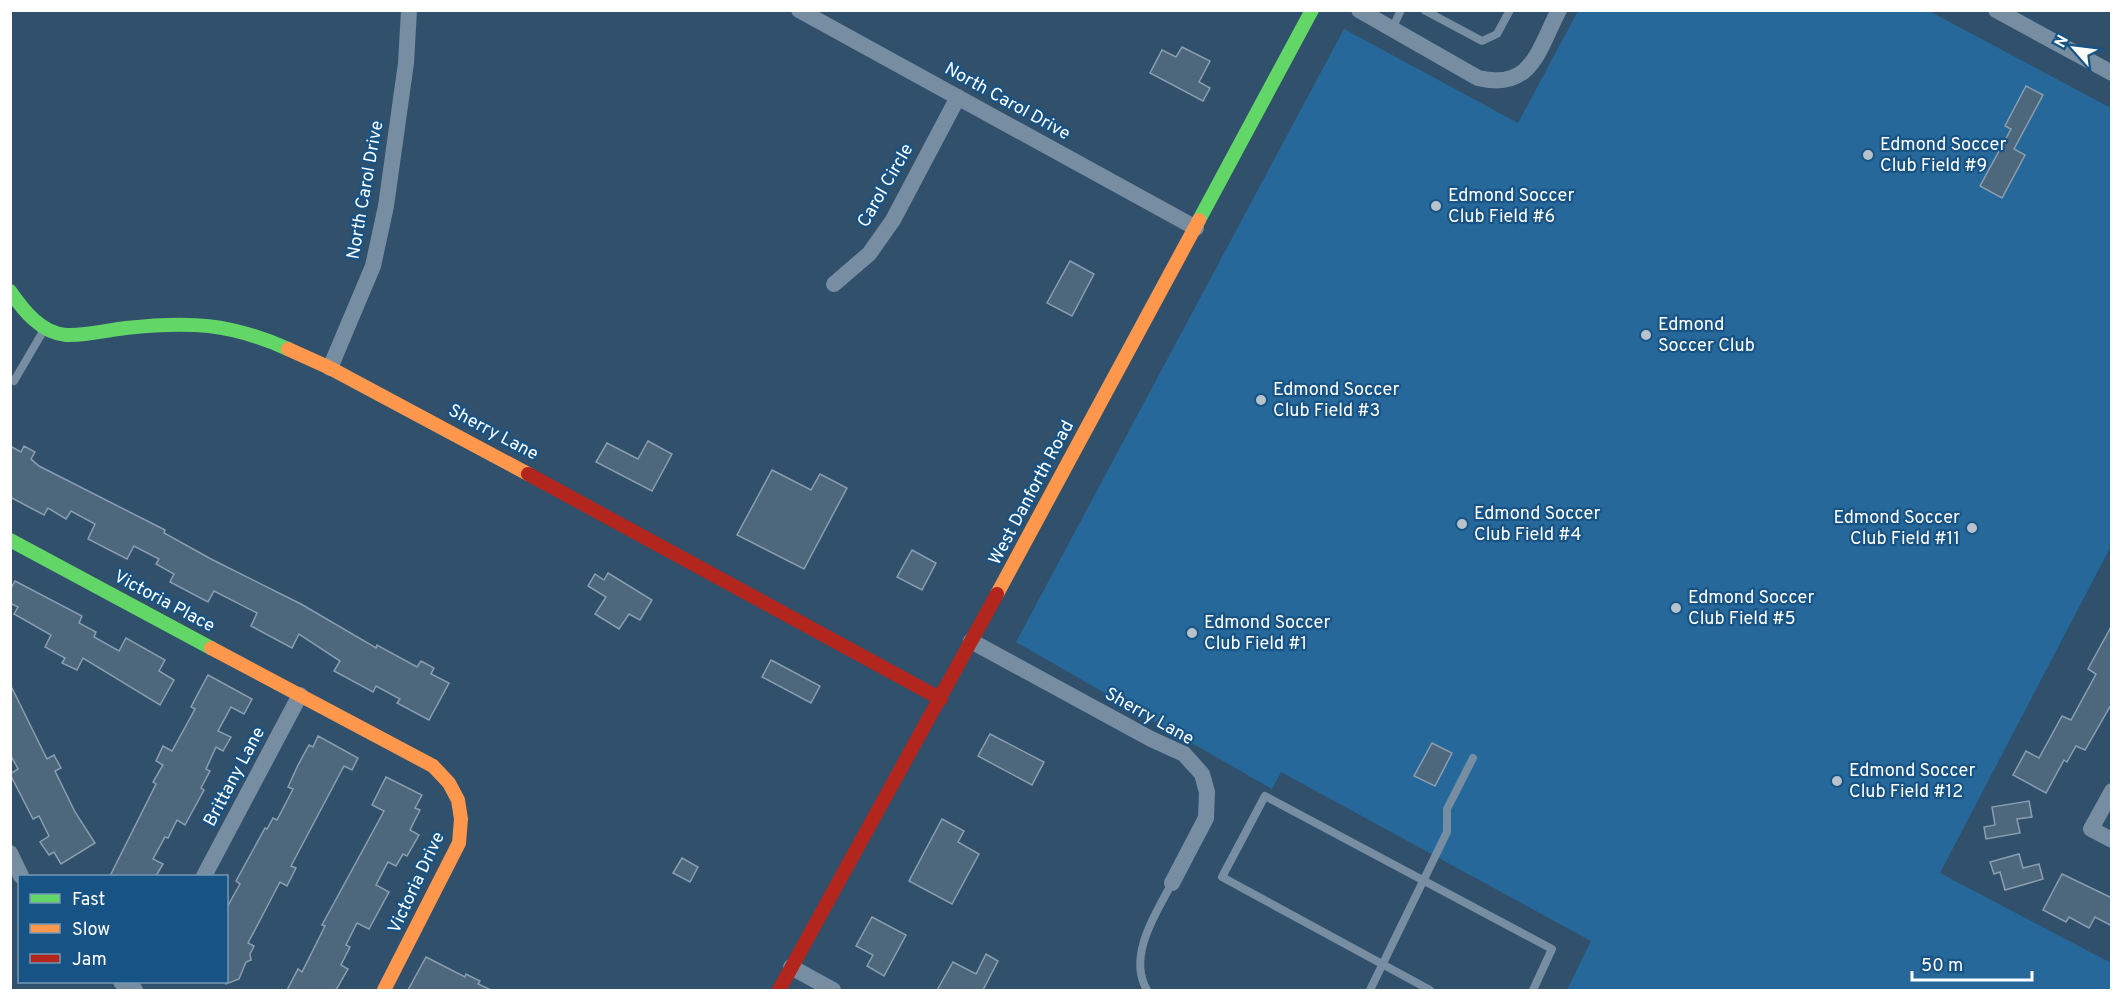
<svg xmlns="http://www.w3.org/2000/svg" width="2122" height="1001" viewBox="0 0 2122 1001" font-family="Overpass,sans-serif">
<rect width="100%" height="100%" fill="#30506c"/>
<polygon fill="#27689a" points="1578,11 1929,11 2111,108 2111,546 1940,873 2111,963 2111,990 1567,990 1591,941 1281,772 1272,789 1016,642 1344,29 1518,123"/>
<g fill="#4d677c" stroke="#8a9eb0" stroke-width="1.5">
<polygon points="1182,47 1210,61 1199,82 1210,88 1203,101 1150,73 1162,50 1176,57"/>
<polygon points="2026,86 2043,95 2014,149 2025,155 2002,198 1980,186 2011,129 2005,126"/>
<polygon points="1070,261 1094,274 1072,316 1047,303"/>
<polygon points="648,441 672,454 652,491 596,462 607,443 638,459"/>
<polygon points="10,446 21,452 24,446 35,452 31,459 39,466 165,530 164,533 211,559 301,604 376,648 377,645 417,667 421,661 434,668 431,674 449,683 429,720 397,703 400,699 376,686 373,692 334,671 340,661 299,634 292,648 251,626 257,613 214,591 208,602 170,582 174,574 156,564 159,559 134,546 127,559 88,539 95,524 71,511 66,519 48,508 44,515 10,497"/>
<polygon points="772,470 811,490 820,474 847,488 804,569 737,535"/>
<polygon points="912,550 936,563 922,590 897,577"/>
<polygon points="608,573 652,600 640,620 629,614 619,629 595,614 606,597 588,586 595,574 604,580"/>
<polygon points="15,581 82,616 79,623 96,632 94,637 119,651 126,638 165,660 159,671 174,680 160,705 83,658 77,670 62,663 65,658 45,647 51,635 14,614 18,607 10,603 10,590"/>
<polygon points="2112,625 2112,703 2085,750 2076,746 2067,762 2064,760 2046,793 2013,775 2026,751 2039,758 2062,716 2071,720 2096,674 2088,669"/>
<polygon points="771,660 820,686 811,703 762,677"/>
<polygon points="208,675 252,699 244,714 231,707 218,731 231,737 223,751 216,747 206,769 210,771 201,788 204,790 185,825 177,820 168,838 165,837 153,859 163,864 156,876 110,876 156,784 153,782 163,765 156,761 163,746 172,751 195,709 191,707"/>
<polygon points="10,684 47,759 54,755 61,768 55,771 75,812 95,843 61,864 54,852 49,855 40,842 49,836 39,816 33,819 10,774 18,769 10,754"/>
<polygon points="990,734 1044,762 1032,785 978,756"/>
<polygon points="318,736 358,758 352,770 344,766 291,866 296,868 287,886 280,882 268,905 248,943 254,946 250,954 251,960 246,962 239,979 226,984 226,909 240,884 236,881 265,828 267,829 273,818 277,820 293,789 288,787 298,765 309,745 313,747"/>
<polygon points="1432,743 1452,753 1435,786 1414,776"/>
<polygon points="386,777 422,795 415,808 420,810 410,830 419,835 407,856 403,854 396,866 388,862 376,885 389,892 369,929 357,923 346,945 350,947 341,965 348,969 336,990 287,990 298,969 302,972 325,926 322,925 384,811 372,805"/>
<polygon points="2029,801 2032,817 2017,819 2020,833 1986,839 1984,827 1995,825 1992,807"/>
<polygon points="942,819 964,831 958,842 979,854 952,904 909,881"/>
<polygon points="2019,854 2023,868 2039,864 2043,879 2005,890 2000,872 1994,874 1990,862"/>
<polygon points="682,858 698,867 690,882 673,873"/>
<polygon points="2062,874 2112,898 2112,926 2095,917 2089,928 2069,917 2066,922 2043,910"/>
<polygon points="872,917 906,935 884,976 867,966 873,955 856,946"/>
<polygon points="986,954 998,961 983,990 937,990 953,962 976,974"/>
<polygon points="426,957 465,977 466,974 480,981 478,984 491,990 408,990"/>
</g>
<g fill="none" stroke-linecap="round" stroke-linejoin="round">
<g stroke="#768da2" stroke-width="8">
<polyline points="1424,10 1482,41 1497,34 1510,10"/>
<polyline points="1392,29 1401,10"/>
<polyline points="14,381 45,328"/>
<path d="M1147,990C1127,956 1156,913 1172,883"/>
<polyline points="1370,990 1447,832 1447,809 1473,758"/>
<polyline points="1430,990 1222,877 1265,796 1552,949 1533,990"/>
</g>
<g stroke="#768da2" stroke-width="16">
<polyline points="799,10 1196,228"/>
<path d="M1359,10L1478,78C1532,91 1538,50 1559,10"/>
<polyline points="1996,10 2112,73"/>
<polyline points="834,284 869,254 893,220 958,97"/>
<polyline points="330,368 373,266 386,206 406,63 409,10"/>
<polyline points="971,641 1151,739 1184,754 1202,774 1207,792 1206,818 1172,883"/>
<polyline points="2112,791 2091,829 2112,840"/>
<polyline points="10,853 21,876"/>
<polyline points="204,876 300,695"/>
<polyline points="791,967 833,990"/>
<polyline points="121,982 135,990"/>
</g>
<g stroke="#63d668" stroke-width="14">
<polyline points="1199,220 1312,10"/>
<path d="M10,291C23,310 41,333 66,335C85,336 108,330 126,328C189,321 230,323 288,349"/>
<polyline points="10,540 211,648"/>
</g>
<g stroke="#ff974d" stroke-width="14">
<polyline points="288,349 330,368 528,474"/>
<polyline points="997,594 1199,220"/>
<polyline points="211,648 433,766 449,783 458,800 461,819 459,843 384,990"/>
</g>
<g stroke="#b3261e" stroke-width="14">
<polyline points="528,474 941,699"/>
<polyline points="779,990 997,594"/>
</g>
</g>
<g fill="#b7c2cc" stroke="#175384" stroke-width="2">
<circle cx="1868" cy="155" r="6"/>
<circle cx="1436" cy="206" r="6"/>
<circle cx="1646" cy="335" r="6"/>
<circle cx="1261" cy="400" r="6"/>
<circle cx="1462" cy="524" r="6"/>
<circle cx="1972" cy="528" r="6"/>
<circle cx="1676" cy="608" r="6"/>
<circle cx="1192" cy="633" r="6"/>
<circle cx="1837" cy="781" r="6"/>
</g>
<g text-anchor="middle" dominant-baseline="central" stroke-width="4.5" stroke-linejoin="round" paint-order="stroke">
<g font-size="18" fill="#fff" stroke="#175384">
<text transform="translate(1007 102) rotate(29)">North Carol Drive</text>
<text transform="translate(886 186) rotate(-60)">Carol Circle</text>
<text transform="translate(366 190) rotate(-80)">North Carol Drive</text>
<text transform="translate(493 433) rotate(28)">Sherry Lane</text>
<text transform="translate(1032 493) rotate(-62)">West Danforth Road</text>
<text transform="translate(164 602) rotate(28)">Victoria Place</text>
<text transform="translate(1149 717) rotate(29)">Sherry Lane</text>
<text transform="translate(235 777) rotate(-62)">Brittany Lane</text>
<text transform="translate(417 883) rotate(-65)">Victoria Drive</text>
</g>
<g font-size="18" fill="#fff" stroke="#175384" text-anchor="start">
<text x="1880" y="145">Edmond Soccer<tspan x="1880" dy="21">Club Field #9</tspan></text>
<text x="1448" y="196">Edmond Soccer<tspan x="1448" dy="21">Club Field #6</tspan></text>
<text x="1658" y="325">Edmond<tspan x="1658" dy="21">Soccer Club</tspan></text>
<text x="1273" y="390">Edmond Soccer<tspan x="1273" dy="21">Club Field #3</tspan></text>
<text x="1474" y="514">Edmond Soccer<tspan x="1474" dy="21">Club Field #4</tspan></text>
<text x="1960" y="518" text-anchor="end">Edmond Soccer<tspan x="1960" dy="21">Club Field #11</tspan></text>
<text x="1688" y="598">Edmond Soccer<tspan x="1688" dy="21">Club Field #5</tspan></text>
<text x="1204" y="623">Edmond Soccer<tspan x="1204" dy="21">Club Field #1</tspan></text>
<text x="1849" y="771">Edmond Soccer<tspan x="1849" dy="21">Club Field #12</tspan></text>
</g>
</g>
<rect width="2122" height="1001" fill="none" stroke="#ffffff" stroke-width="24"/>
<rect x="18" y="875" width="210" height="108" fill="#175384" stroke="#7498b5" stroke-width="1.5"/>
<rect x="30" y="894" width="30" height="9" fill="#63d668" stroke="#7498b5" stroke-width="1.5"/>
<text x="72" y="905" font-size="18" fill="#ffffff">Fast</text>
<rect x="30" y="924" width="30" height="9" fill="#ff974d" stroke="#7498b5" stroke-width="1.5"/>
<text x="72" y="935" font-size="18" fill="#ffffff">Slow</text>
<rect x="30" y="954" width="30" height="9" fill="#b3261e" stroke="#7498b5" stroke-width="1.5"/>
<text x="72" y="965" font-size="18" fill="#ffffff">Jam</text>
<g transform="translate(2074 48) rotate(298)" stroke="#175384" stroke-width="4.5" paint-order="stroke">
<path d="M0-4.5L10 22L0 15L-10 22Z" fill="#ffffff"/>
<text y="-9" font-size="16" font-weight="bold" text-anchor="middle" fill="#ffffff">N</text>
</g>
<path d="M1912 971v9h120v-9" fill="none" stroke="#ffffff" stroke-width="3"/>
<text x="1921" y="971" font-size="18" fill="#ffffff" stroke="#175384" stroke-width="4.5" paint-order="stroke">50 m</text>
</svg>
